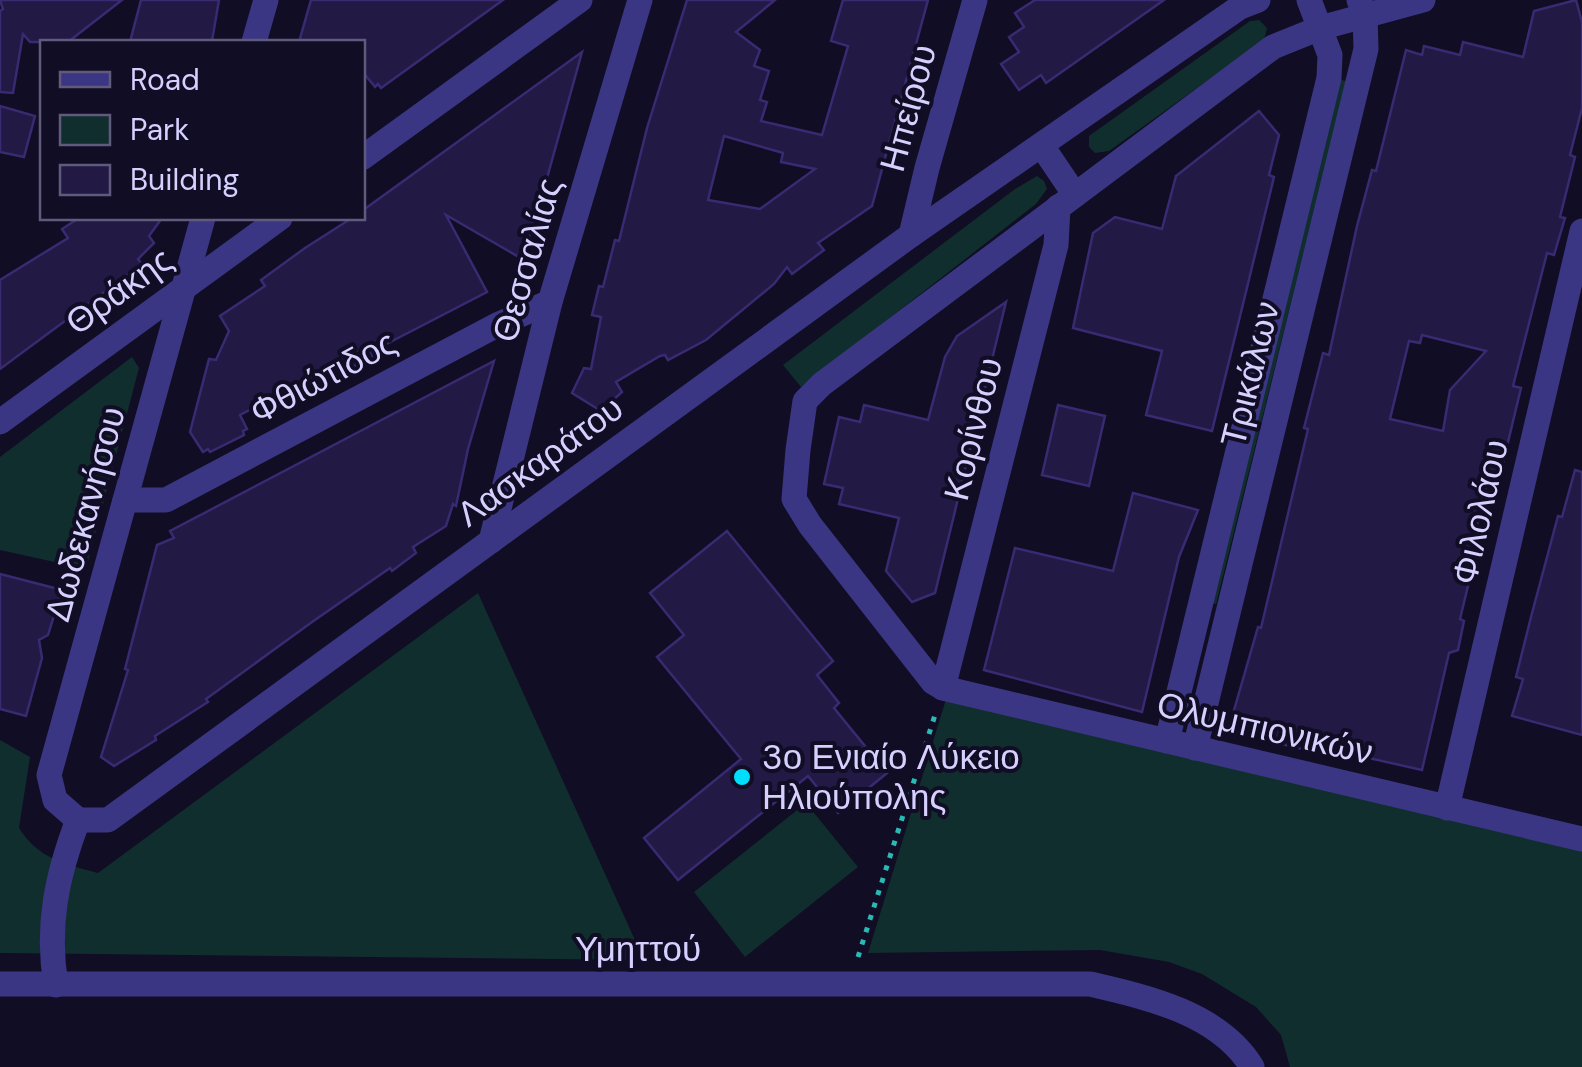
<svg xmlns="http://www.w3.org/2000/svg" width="1582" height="1067" viewBox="0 0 1582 1067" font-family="'DM Sans',sans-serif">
<rect width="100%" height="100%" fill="#110d24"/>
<g fill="#102e2d">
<polygon points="1259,20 1267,28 1264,40 1109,151 1095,153 1089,147 1089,136 1250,21"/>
<polygon points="1341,80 1346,81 1216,604 1211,603"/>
<polygon points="1037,176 1044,181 1047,189 1036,204 801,387 783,365 1015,189"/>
<polygon points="132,357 139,368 86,569 0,550 0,457"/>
<path d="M478,593L644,960L0,953V740L30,757L19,828C40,860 63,863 98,873Z"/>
<polygon points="947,696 1582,846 1582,1067 1290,1067 1281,1035 1256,1007 1202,974 1169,962 1100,950 868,953"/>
<polygon points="806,803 858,867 745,957 694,892"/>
</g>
<g fill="#221945" stroke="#392a72" stroke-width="2.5" fill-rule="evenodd">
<polygon points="0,0 122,0 68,42 30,42 23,34 13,93 0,92 0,11 3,9"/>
<polygon points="141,0 219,0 212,41 130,42"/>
<polygon points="311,0 503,0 381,88 378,84 375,87 362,71 362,42 299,42"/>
<path d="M687,0H775L736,32L760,50L754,66L769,71L760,100L767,102L761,121L822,135L848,46L831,41L843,0H928L872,206L818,243L824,250L792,274L787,267L774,284L706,340L668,360L665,355L660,356L616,382L622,392L601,411L572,393L584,368L591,369L601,317L592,315L599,286L603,287L615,240L619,241L647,128ZM724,136L783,153L781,162L815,169L760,209L708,200Z"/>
<polygon points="1035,0 1164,0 1046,83 1041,75 1019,90 1001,64 1019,52 1009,37 1024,27 1015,13"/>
<path d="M1576,0L1582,22V108L1570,155L1575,157L1560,217L1565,218L1554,255L1547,253L1513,386L1521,388L1497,488L1486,486L1469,560L1474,561L1460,619L1464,621L1458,650L1449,653L1422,770L1320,747L1319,753L1228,731L1258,627L1261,628L1308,429L1304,428L1323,353L1329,355L1357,226L1372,170L1376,171L1406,50L1422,55L1424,46L1460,55L1463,42L1523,57L1534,11ZM1422,335L1486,351L1450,390L1443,431L1390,419L1409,341L1420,343Z"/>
<polygon points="582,52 544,189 541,188 524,260 446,215 487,292 371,352 373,356 325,382 323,378 287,398 284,392 240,415 247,429 243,431 244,435 210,452 208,449 203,452 190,432 209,359 216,360 229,331 220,316 265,286 261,280 305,248 352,218 362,218 362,211"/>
<polygon points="0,106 35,116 24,157 0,152"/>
<polygon points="1259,111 1279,135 1269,175 1274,177 1212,431 1146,415 1162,351 1073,328 1093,233 1115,217 1162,229 1176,176"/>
<polygon points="79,218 162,218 149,236 154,243 138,259 142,264 0,369 0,280 68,238 62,229"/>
<polygon points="1006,302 935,593 912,602 886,571 899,518 839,504 843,488 824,484 839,417 860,422 864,405 928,420 945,357 957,336"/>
<polygon points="494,361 468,449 456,506 453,504 446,526 413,547 416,553 392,571 390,568 312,622 206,699 208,702 155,736 156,740 114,766 101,757 128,670 125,669 157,545 174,538 170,531"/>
<polygon points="1058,405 1105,416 1089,486 1042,475"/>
<polygon points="1575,470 1582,472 1582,735 1512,716 1523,679 1516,677 1531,617 1558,516 1562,517"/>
<polygon points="1133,493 1198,510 1179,557 1142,712 984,670 1015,548 1113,571"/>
<polygon points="727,531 833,661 817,675 839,703 834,708 887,773 838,813 808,776 678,880 644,838 741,759 657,657 684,635 650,593"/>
<polygon points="0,574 62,590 48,635 39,640 42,658 26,716 0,709"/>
</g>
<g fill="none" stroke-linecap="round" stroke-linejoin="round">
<polyline stroke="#2ab9b3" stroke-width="5" stroke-dasharray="5 8" stroke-linecap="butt" points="858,957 935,715"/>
<g stroke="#3b3684" stroke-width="25">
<polyline points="254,42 266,0"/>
<polyline points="1042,146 1075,195 1273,47 1320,28 1423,0"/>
<polyline points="362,158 580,0"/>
<polyline points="1075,195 822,384 805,401 798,450 794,499 810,525 933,682 943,688 1582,839"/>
<polyline points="911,235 927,168 975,0"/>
<polyline points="0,422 280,218"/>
<polyline points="125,500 166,500 497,325 550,302"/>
<polyline points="491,541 550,302 640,0"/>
<polyline points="943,688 1056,245 1058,207"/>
<polyline points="1167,741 1329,78 1330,55 1309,0"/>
<polyline points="1195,748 1366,49 1365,15 1359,0"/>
<polyline points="1447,808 1582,231"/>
<polyline points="78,820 108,820 911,235 1240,7 1258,0"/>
<polyline points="78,820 55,800 49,775 203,218"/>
<path d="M0,984H1090C1146,997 1219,1013 1252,1067"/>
<path d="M56,985C46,926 57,875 78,820"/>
</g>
</g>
<circle fill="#00defb" stroke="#110d24" stroke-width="4" cx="742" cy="777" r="10"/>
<g text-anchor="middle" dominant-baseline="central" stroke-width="8" stroke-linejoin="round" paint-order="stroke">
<g font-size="35" fill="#d6d0ff" stroke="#110d24">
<text transform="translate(908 108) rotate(-75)">Ηπείρου</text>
<text transform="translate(527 260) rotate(-74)">Θεσσαλίας</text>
<text transform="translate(119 291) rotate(-36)">Θράκης</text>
<text transform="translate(1250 374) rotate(-76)">Τρικάλων</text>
<text transform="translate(323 377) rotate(-28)">Φθιώτιδος</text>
<text transform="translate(973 429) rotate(-76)">Κορίνθου</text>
<text transform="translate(540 461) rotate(-36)">Λασκαράτου</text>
<text transform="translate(1480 512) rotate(-77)">Φιλολάου</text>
<text transform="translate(85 514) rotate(-75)">Δωδεκανήσου</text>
<text transform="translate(1265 728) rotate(13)">Ολυμπιονικών</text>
<text x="638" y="949">Υμηττού</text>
</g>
<g font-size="35" fill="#d6d0ff" stroke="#110d24" text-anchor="start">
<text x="762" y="757">3ο Ενιαίο Λύκειο<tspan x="762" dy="40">Ηλιούπολης</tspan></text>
</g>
</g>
<rect x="40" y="40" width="325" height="180" fill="#110d24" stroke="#605b7c" stroke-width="2.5"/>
<rect x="60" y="72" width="50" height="15" fill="#3b3684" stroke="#605b7c" stroke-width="2.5"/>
<text x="130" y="90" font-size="30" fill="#d6d0ff">Road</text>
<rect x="60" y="115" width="50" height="30" fill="#102e2d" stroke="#605b7c" stroke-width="2.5"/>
<text x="130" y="140" font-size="30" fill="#d6d0ff">Park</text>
<rect x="60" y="165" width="50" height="30" fill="#221945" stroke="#605b7c" stroke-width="2.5"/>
<text x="130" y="190" font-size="30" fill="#d6d0ff">Building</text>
</svg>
